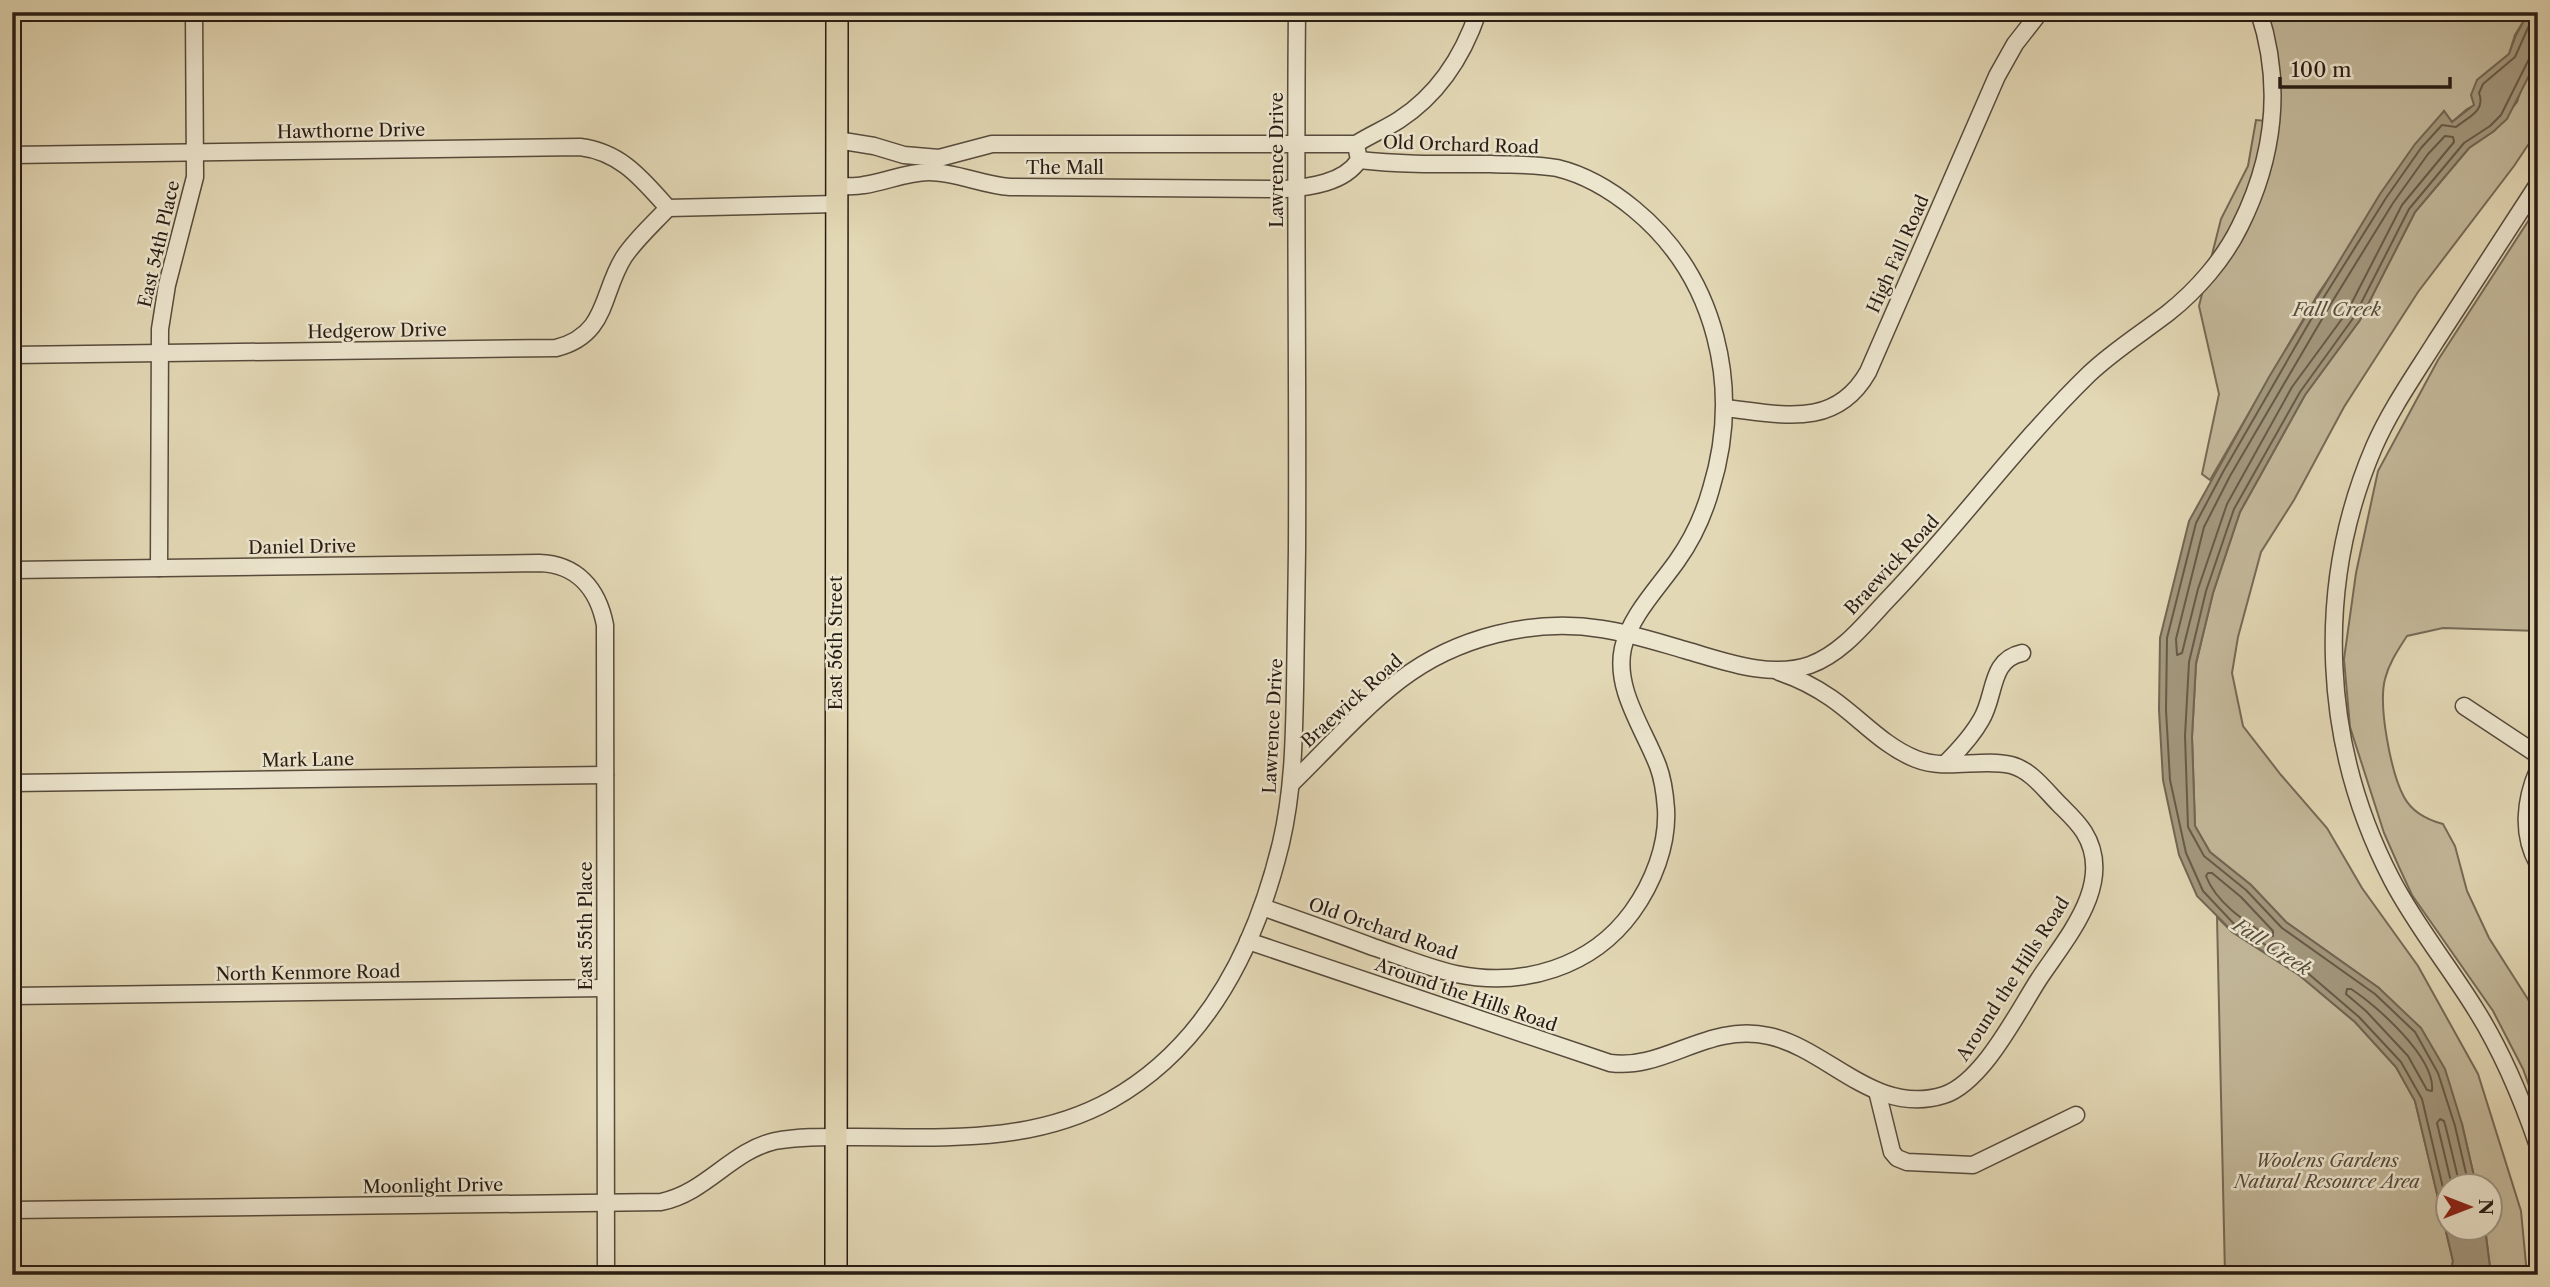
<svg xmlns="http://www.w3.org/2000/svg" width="2550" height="1287" viewBox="0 0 2550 1287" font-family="'Libre Caslon Text',serif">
<rect width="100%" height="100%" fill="#e3d8b5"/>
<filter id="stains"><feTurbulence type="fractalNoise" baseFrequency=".00286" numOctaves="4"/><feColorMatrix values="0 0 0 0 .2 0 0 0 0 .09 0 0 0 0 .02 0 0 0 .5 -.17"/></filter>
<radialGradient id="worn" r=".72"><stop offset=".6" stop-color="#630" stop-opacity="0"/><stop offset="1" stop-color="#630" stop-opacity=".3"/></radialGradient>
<g fill="#c3b89a" stroke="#766a57" stroke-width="2">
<polygon points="2263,12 2529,12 2515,35 2509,54 2477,80 2475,105 2467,109 2452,122 2444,111 2318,294 2210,480 2202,474 2219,394 2199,306 2221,219 2248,166 2256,120 2278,122"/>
<polygon points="2538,58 2538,130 2514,166 2418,292 2344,407 2294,500 2261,552 2238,637 2232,673 2243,726 2281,775 2327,828 2362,888 2418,966 2478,1074 2521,1211 2527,1275 2491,1275 2485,1228 2490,1228 2490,1186 2476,1185 2462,1124 2379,988 2286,922 2251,885 2210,852 2195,826 2192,737 2196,664 2213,593 2240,512 2305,395 2360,320 2415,212 2469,148 2494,131 2517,102 2524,81"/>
<path d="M2538,206V631L2443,628L2407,636C2398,650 2389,663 2385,679C2378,706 2391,773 2404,797C2412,812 2428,820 2443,824L2455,846L2467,891L2489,938L2538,1015V1111L2523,1069L2493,1011L2412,895L2399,867L2384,833L2350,727L2344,659L2356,573L2378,471L2438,360Z"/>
<polygon points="2217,917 2232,932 2299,975 2355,1022 2396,1067 2415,1101 2453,1261 2450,1275 2225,1275"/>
</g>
<polygon fill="#a3987e" stroke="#726654" stroke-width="2" points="2529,12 2538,12 2538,58 2507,119 2494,131 2469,148 2415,212 2360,320 2305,395 2240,512 2213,593 2196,663 2192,737 2195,826 2210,852 2251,885 2286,922 2379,988 2421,1028 2445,1069 2462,1124 2476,1185 2448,1186 2448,1228 2485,1228 2491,1275 2450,1275 2453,1261 2415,1101 2396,1067 2355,1022 2299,975 2232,931 2197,896 2179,855 2163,780 2159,710 2160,638 2189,521 2269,377 2380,194 2415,144 2444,111 2452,122 2474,105 2471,95 2477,80 2509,54 2516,35"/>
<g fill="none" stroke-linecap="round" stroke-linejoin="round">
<g stroke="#665a49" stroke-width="2">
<polygon points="2445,136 2453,137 2454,142 2402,205 2347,312 2292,387 2227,504 2198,589 2182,653 2177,655 2176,639 2204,527 2230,476 2332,302 2393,203 2428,154"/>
<path d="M2212,873L2241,897L2273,931V936L2269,937C2246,922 2216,903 2206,876L2208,873Z"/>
<path d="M2347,989H2351C2376,1005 2436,1058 2432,1091L2427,1090L2408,1056L2366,1011L2346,994Z"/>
<polyline points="2452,1186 2437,1123 2440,1119 2444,1121 2446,1128 2460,1186"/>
<polyline points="2469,1186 2455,1126 2438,1073 2415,1032 2375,994 2282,928 2246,890 2204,856 2188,827 2185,736 2189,662 2206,591 2234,509 2300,392 2354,317 2409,209 2464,143 2490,126 2501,115 2529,59 2538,55"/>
<path d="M2448,1209L2422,1099L2401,1062L2359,1017L2303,969L2236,926L2203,891L2186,853L2170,780L2166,710L2167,638L2196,523L2223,472L2324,297L2386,198L2421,148L2442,125L2456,127C2468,117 2486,111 2479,93L2483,84L2515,57L2535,12"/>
</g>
<g stroke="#574b3c" stroke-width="19">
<g id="minor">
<path d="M837,140L874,146L904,155L939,158L992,144H1356C1370,135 1385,129 1399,120C1439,94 1463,56 1478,12"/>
<path d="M12,155L580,147C621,152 642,179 668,208"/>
<path d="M2538,184C2504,237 2470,289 2436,341C2414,376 2390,410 2374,447C2314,587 2322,746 2392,880C2416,926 2449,966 2476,1010C2503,1053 2522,1099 2538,1146"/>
<path d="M836,186C845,186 855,187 864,185C886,182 906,172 929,172C956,172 982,185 1010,187L1285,189C1310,187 1344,183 1359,160L1357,150"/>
<polyline points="668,208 836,204"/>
<path d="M12,355L556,348C608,335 601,293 624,257C636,239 653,224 668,208"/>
<path d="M1725,408C1780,414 1835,430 1868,372L1997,76L2015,44L2040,12"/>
<polyline points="159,568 160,329 167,285 195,177 194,12"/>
<path d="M12,570L539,563C577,564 598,589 605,625L606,1275"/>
<polyline points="2464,706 2538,755"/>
<path d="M1946,763C1959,750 1972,736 1981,720C1996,696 1989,660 2022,653"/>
<path d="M2538,770C2525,800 2521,834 2538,864"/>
<polyline points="12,783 605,775"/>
<path d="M1292,783C1327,749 1361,710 1400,680C1456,637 1533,618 1602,629C1630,633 1657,642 1685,650C1724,661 1769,679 1810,665C1843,653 1866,622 1890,597C1959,525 2018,443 2089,374C2113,351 2142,333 2168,313C2197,290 2224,259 2240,226C2274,158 2283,85 2259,12"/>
<path d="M1262,907C1299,920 1336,933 1373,947C1400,956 1428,968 1456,974C1523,988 1592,967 1632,912C1653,883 1668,845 1666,809C1665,795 1663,779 1658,766C1644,729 1614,689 1623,648C1630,616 1658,588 1677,561C1692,540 1704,514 1711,489C1742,388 1717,277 1634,209C1611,190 1586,175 1557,168C1535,164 1513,165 1491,164C1447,164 1403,165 1359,160"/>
<path d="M1248,941L1610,1063C1664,1071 1708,1022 1769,1036C1829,1049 1875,1117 1944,1095C1983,1082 2017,1013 2039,979C2066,938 2116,883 2084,832C2077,821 2068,813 2059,804C2045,790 2031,770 2011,765C1981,758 1946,771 1916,759C1883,746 1860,718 1831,698C1815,687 1797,678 1779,672"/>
<polyline points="12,996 605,988"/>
<polyline points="1877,1091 1892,1152 1897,1158 1907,1162 1973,1165 2076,1115"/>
<path d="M12,1210L661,1202C706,1193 731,1151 775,1141C801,1136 830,1137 856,1137C944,1137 1032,1144 1111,1100C1207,1046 1256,946 1281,843C1293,792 1294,741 1295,689C1296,643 1296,596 1297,550C1298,371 1295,192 1297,12"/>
</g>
</g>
<g stroke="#281c14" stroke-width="24">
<polyline id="major" points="836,1275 837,12"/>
</g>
<use href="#minor" stroke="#ede6cf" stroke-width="16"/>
<use href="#major" stroke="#e3d8b5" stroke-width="21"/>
</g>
<g text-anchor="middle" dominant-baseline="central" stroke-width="5" stroke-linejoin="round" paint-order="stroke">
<g font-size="18" fill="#281c14" stroke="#ede6cf">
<text transform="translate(351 131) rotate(-1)">Hawthorne Drive</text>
<text transform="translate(1461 145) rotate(2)">Old Orchard Road</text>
<text transform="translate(1277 160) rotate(-90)">Lawrence Drive</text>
<text x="1065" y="168">The Mall</text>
<text transform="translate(159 244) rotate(-77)">East 54th Place</text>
<text transform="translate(1898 254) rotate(-66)">High Fall Road</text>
<text transform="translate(377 331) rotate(-1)">Hedgerow Drive</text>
<text transform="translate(302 547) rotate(-1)">Daniel Drive</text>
<text transform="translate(1892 565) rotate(-47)">Braewick Road</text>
<text transform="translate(836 643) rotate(-90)">East 56th Street</text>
<text transform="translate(1352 701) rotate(-42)">Braewick Road</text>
<text transform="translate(1273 726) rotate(-87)">Lawrence Drive</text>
<text transform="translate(308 760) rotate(-1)">Mark Lane</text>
<text transform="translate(586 926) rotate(-90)">East 55th Place</text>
<text transform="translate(1383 929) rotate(19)">Old Orchard Road</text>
<text transform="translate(308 973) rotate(-1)">North Kenmore Road</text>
<text transform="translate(2013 979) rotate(-57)">Around the Hills Road</text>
<text transform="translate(1466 995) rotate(19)">Around the Hills Road</text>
<text transform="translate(433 1186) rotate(-1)">Moonlight Drive</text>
</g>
<g font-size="18" font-style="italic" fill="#564b3c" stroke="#ede6cf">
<text x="2327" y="1161">Woolens Gardens<tspan x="2327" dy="21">Natural Resource Area</tspan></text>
</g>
<g font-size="19" font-style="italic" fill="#594e3e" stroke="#ede6cf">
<text x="2337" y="309">Fall Creek</text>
<text transform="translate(2272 947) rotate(33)">Fall Creek</text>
</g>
</g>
<rect width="2550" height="1287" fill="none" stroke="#e3d8b5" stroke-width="42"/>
<rect x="14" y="14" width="2522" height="1259" fill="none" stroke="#281c14" stroke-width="3.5"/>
<rect x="21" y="21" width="2508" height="1245" fill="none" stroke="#281c14" stroke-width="2"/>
<g transform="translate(2469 1207) rotate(90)"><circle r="33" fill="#ede6cf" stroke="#9e9584" stroke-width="2"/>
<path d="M0-5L12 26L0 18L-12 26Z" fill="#8f2418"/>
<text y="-10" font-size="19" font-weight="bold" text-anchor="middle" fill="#281c14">N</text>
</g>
<path d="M2280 77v10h170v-10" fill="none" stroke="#281c14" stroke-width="3.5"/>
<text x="2291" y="77" font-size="21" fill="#281c14" stroke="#ede6cf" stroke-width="5" paint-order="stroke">100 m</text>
<rect width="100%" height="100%" filter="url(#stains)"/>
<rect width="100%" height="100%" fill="url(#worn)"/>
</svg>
